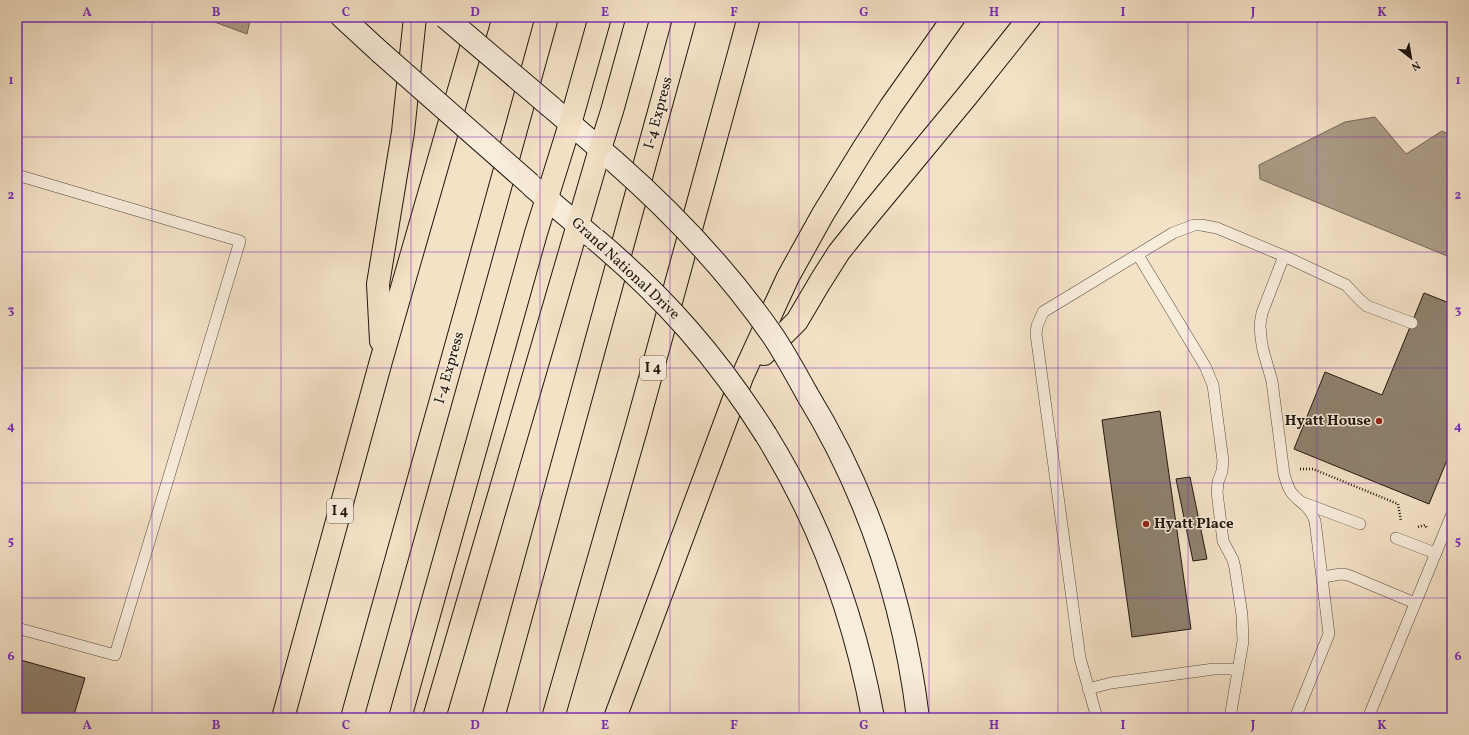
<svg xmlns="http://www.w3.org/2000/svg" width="1469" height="735" viewBox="0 0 1469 735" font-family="Vollkorn,serif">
<rect width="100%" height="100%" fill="#f4e2c7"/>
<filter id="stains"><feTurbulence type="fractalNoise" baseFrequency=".005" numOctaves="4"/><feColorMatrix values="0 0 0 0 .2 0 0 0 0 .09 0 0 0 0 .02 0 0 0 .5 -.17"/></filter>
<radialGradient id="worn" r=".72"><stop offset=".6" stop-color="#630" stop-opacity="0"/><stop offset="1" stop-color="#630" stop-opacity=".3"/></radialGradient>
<g fill="#ac9d88" stroke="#746757">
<polygon points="201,17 251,17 247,34"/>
<polygon points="1375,117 1406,154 1442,131 1452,136 1452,258 1260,179 1259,165 1345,122"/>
</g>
<g fill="#8f816e" stroke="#21170d">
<polygon points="1424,293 1452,304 1452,448 1429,504 1294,449 1325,372 1382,395"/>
<polygon points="1160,411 1191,629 1132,637 1102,420"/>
<polygon points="1190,477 1207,559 1193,561 1176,479"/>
<polygon points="17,659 85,678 73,718 17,718"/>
</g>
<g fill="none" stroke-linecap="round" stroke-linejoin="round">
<g stroke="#564a3c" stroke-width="12">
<g id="lane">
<polyline points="17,175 240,241 115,655 17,628"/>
<polyline points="1138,255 1205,366 1213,385 1223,461 1222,471 1218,482 1217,492 1223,541 1233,560 1235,568 1242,615 1243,641 1230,718"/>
<path d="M1284,256L1262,313L1260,325L1261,338L1263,350L1272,381L1284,474C1286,480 1287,486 1291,492C1300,504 1309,504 1315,521L1329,634L1295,718"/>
<polyline points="1304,503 1360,524"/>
<polyline points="1396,538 1435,553"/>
<polyline points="1323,577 1341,574 1348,575 1415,603"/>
<polyline points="1088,689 1111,683 1214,669 1230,669 1238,671"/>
<polyline points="1097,718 1080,658 1036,334 1037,326 1043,312 1173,233 1194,225 1201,225 1217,228 1284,256 1346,285 1359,299 1367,306 1412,323"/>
<polyline points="1368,718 1452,514"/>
</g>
</g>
<g stroke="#21170d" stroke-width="24">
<g id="secondary">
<polyline points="342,17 380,52"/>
<polyline points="551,107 614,161"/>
<polyline points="533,187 591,236"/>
<path d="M807,394C867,492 904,603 918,718"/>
<path d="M766,435C820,522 855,618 873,718"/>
</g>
</g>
<g stroke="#21170d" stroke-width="24">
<g id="highway">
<polyline points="381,341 378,284 403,132 415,17"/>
<polyline points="764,354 797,321 820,282 839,252 863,222 967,96 1030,17"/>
<polyline points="283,718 381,361 480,17"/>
<polyline points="352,718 472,289 547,17"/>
<polyline points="400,718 536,233 570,124 600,17"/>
<polyline points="434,718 600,149 612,111 638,17"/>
<polyline points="493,718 685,17"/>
<polyline points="553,718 637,426 749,17"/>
<polyline points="615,718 742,377 788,277 823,214 863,149 891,106 954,17"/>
</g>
</g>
<g stroke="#21170d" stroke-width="2.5" stroke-dasharray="1 2" stroke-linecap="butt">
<polyline points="1300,469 1313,469 1398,504 1401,521"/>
<polyline points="1418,527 1425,525 1427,528"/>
</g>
<use href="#lane" stroke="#f8ecdb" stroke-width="11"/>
<use href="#secondary" stroke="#f8ecdb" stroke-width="22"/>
<use href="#highway" stroke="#f4e2c7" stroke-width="22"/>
<g stroke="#21170d" stroke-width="24" stroke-linecap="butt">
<g id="secondary-bridge">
<polyline points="445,17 551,107"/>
<polyline points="380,52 530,184"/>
<path d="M615,162C674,214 728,271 773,336C785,354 796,374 807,394"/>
<path d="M595,239C665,298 717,357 766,435"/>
</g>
</g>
<use href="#secondary-bridge" stroke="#f8ecdb" stroke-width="22"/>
</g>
<path fill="none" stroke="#7b2cbf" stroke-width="1" stroke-opacity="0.55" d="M152,17V718M281,17V718M411,17V718M540,17V718M670,17V718M799,17V718M929,17V718M1058,17V718M1188,17V718M1317,17V718M17,137H1452M17,252H1452M17,368H1452M17,483H1452M17,598H1452"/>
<g fill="#8f2418" stroke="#f8ecdb" stroke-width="1.5">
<circle cx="1379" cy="421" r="4"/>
<circle cx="1146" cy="524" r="4"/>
</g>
<g text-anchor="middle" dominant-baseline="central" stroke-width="3" stroke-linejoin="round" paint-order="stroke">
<g fill="#f8ecdb" stroke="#62574b" stroke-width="1">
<rect x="640" y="356" width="26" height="24" rx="3"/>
<rect x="327" y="499" width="26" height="24" rx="3"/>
</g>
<g font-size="14" font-weight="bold" fill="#21170d">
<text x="653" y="368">I 4</text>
<text x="340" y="511">I 4</text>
</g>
<g font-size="15" fill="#21170d" stroke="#f8ecdb">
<text transform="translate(659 113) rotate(-75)">I-4 Express</text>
<text transform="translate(625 269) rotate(43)">Grand National Drive</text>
<text transform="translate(450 368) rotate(-74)">I-4 Express</text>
</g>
<g font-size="15" font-weight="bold" fill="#21170d" stroke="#f8ecdb" text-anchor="end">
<text x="1371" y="421">Hyatt House</text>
<text x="1154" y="524" text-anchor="start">Hyatt Place</text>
</g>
</g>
<rect width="1469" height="735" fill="none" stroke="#f4e2c7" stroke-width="44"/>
<g transform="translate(1411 58) rotate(149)" stroke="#f8ecdb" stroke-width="3" paint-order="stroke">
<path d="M0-3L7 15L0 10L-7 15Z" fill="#21170d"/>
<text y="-6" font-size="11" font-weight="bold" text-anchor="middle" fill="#21170d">N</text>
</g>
<rect x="22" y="22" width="1425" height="691" fill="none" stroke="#7b2cbf" stroke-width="1.5"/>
<g font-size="13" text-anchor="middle" font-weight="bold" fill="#7b2cbf">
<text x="87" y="16">A</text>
<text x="216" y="16">B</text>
<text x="346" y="16">C</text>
<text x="475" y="16">D</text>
<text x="605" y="16">E</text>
<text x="734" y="16">F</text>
<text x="864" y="16">G</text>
<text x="994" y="16">H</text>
<text x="1123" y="16">I</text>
<text x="1253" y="16">J</text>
<text x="1382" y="16">K</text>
<text x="11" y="84">1</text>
<text x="1458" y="84">1</text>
<text x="11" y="199">2</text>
<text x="1458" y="199">2</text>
<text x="11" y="314">3</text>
<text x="1458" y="314">3</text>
<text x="11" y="430">4</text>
<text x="1458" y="430">4</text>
<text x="11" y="545">5</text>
<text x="1458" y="545">5</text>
<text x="11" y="660">6</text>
<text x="1458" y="660">6</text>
<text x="87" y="729">A</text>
<text x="216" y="729">B</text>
<text x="346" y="729">C</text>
<text x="475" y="729">D</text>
<text x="605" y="729">E</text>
<text x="734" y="729">F</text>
<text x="864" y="729">G</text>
<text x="994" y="729">H</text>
<text x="1123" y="729">I</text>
<text x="1253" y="729">J</text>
<text x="1382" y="729">K</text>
</g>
<rect width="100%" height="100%" filter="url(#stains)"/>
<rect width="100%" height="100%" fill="url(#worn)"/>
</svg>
